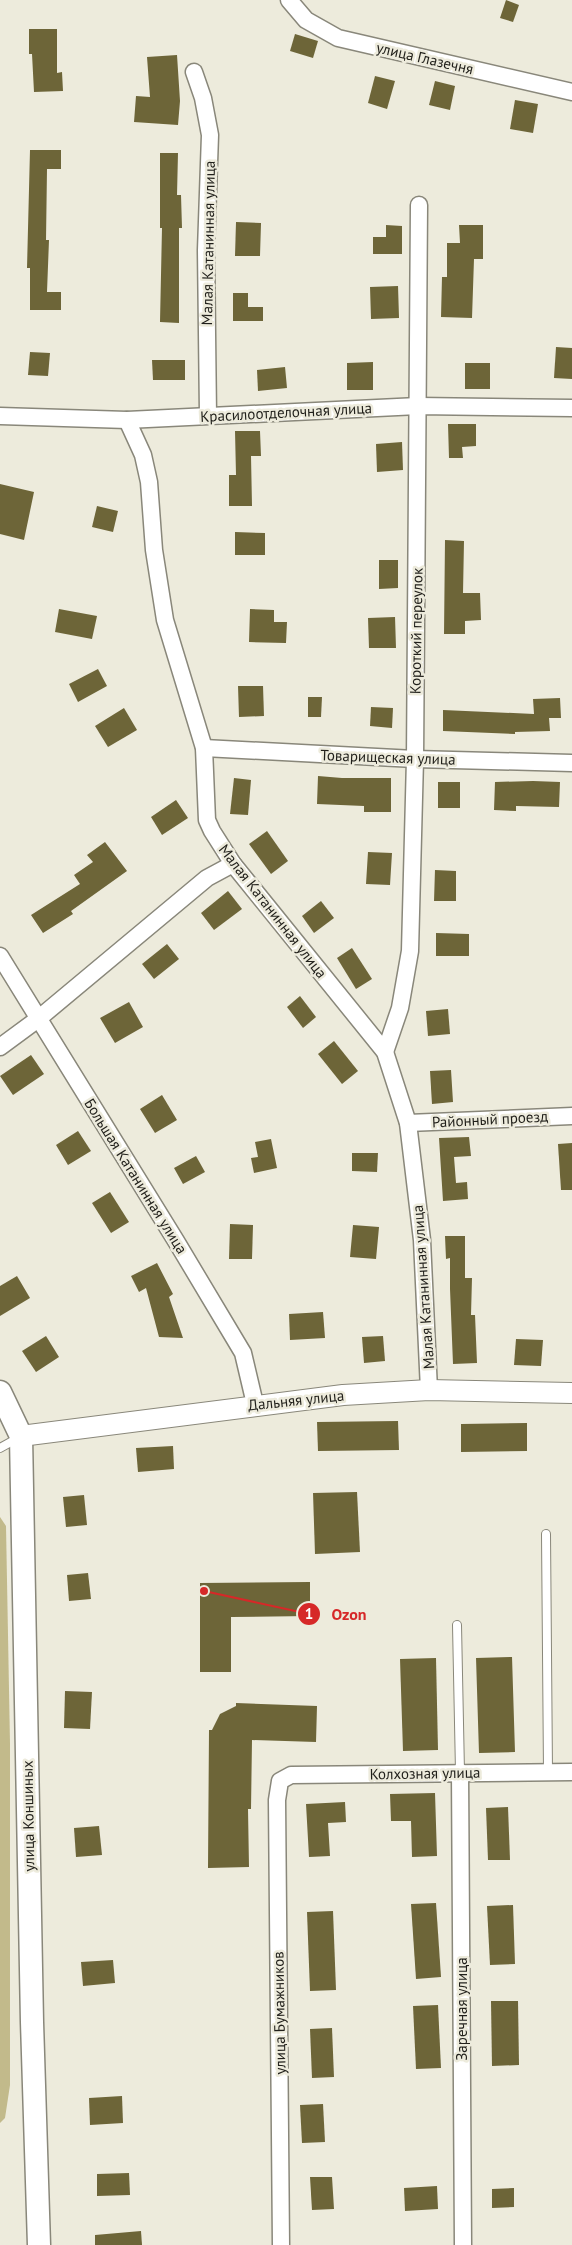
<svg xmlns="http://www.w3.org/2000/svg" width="572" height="2245" viewBox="0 0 572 2245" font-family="'PT Sans',sans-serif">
<rect width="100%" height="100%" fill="#edebdc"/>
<polygon fill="#c2ba8b" points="0,1517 6,1526 10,1744 10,2085 5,2118 0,2123"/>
<g fill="#6d6538">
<polygon points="506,0 519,5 513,22 500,18"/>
<polygon points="29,29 57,29 57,73 62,72 63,91 34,92 32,54 29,54"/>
<polygon points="295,34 318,41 313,58 290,51"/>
<polygon points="177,55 180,101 178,125 134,122 136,96 150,97 147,57"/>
<polygon points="375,76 395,81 387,109 368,103"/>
<polygon points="435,81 455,86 450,110 429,105"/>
<polygon points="515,100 538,104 533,133 510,129"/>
<polygon points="30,150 61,150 61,169 47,169 46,240 49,240 47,292 61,292 61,310 30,310 30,268 27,268"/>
<polygon points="160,153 178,153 177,195 181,195 182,228 179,228 179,323 160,322 162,228 160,228"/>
<polygon points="236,222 261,223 260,256 235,256"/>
<polygon points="386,225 402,226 402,254 373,254 373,237 386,237"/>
<polygon points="459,225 483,225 483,259 474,259 472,318 441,317 442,277 447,277 447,243 460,243"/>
<polygon points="398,286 399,318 371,319 370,287"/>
<polygon points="233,293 248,293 248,307 263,307 263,321 233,321"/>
<polygon points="556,347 572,348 572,379 554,378"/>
<polygon points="30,352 50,353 48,376 28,375"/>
<polygon points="152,360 185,360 185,380 153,380"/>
<polygon points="373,362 373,390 347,390 347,363"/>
<rect x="465" y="363" width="25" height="26"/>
<polygon points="285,367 287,388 258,391 257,370"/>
<polygon points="448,424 476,424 476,446 462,447 463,458 449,458"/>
<polygon points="235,431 260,431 261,456 251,456 252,506 229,506 229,475 236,475"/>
<polygon points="402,442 403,470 377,472 376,444"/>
<polygon points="0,484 34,492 24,540 0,534"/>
<polygon points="97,506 118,511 113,532 92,527"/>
<polygon points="235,532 265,533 265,555 235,555"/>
<polygon points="445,540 464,541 463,593 480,593 481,620 465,621 465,634 444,634"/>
<polygon points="379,560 398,560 398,588 379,589"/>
<polygon points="59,609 97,616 92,639 55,632"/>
<polygon points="250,609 274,610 274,622 287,622 286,643 249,642"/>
<polygon points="395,617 396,648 369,648 368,618"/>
<polygon points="98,669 107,686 78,702 69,684"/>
<polygon points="238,686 263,686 264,716 239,717"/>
<polygon points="308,697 322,697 321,717 308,717"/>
<polygon points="560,698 561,718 549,718 550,731 515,732 515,734 443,731 443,710 534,714 533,699"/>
<polygon points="371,707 393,708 392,728 370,726"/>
<polygon points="124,708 137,730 108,747 95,726"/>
<polygon points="318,776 342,778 391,778 391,812 364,812 364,806 317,804"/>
<polygon points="234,778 251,780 248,815 230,814"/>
<polygon points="533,781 560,782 559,807 516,806 516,811 494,810 495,782"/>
<rect x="438" y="782" width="22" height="26"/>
<polygon points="176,800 188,818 162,835 151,817"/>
<polygon points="267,831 288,861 271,874 249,844"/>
<polygon points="105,842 127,871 71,911 73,914 43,933 31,915 80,884 74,875 93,862 87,855"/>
<polygon points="368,852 392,853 390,885 366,884"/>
<polygon points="435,870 456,871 456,901 434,901"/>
<polygon points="228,891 242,909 214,930 201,913"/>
<polygon points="321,901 334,918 314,933 302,916"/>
<polygon points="436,933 469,934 469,956 436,956"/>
<polygon points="167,944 179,959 154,979 142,964"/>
<polygon points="352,948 372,979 356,989 337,958"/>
<polygon points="300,996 316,1017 303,1028 287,1007"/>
<polygon points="129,1002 143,1027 115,1043 100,1018"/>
<polygon points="448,1009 450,1034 428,1036 426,1011"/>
<polygon points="334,1041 358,1071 342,1084 318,1054"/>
<polygon points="31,1055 44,1074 13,1095 0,1076"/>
<polygon points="451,1070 453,1102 432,1104 430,1071"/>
<polygon points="162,1095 177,1120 155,1133 140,1109"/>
<polygon points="78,1131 91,1151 68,1165 56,1145"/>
<polygon points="469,1137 471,1156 454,1157 456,1183 467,1182 468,1199 443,1201 439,1138"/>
<polygon points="271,1139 277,1168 254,1173 251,1158 258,1157 255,1142"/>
<polygon points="572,1143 572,1190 561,1190 558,1144"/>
<polygon points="352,1153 378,1153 377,1172 352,1171"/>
<polygon points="196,1156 205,1172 183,1184 174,1168"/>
<polygon points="110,1192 129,1222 111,1233 92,1203"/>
<polygon points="230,1224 253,1225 252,1259 229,1259"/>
<polygon points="353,1225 379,1227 376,1259 350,1257"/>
<polygon points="445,1236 465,1236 465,1278 472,1278 471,1315 475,1315 477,1363 453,1364 450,1289 450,1258 446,1259"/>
<polygon points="157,1263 173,1294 169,1297 183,1338 159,1337 146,1288 139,1292 131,1276"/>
<polygon points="17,1276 30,1298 0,1316 0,1286"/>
<polygon points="323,1312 325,1338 290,1340 289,1314"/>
<polygon points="46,1336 59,1357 36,1372 22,1351"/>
<polygon points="383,1336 385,1361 364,1363 362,1337"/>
<polygon points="516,1339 543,1340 541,1366 514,1365"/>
<polygon points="398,1421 399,1450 318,1451 317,1422"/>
<polygon points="527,1423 527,1451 461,1452 461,1424"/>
<polygon points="173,1446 174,1469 138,1472 136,1448"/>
<polygon points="357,1492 360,1552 315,1554 313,1493"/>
<polygon points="84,1495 87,1525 66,1527 63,1497"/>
<polygon points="88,1573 91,1599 69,1601 67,1575"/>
<polygon points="310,1582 310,1616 231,1617 231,1672 200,1672 200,1583"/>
<polygon points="512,1657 515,1752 479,1753 476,1658"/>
<polygon points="436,1658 438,1750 403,1751 400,1659"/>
<polygon points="65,1691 92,1692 90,1729 64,1728"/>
<polygon points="236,1703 317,1706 316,1742 252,1740 251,1809 248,1809 249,1867 208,1868 209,1730 212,1730 220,1714 236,1706"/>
<polygon points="435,1793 437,1856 412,1857 411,1821 391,1821 390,1794"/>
<polygon points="345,1802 346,1822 328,1823 330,1856 309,1857 306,1804"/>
<polygon points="508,1807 510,1860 488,1860 486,1808"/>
<polygon points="99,1826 102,1855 76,1857 74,1828"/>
<polygon points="436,1903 441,1977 416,1979 411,1904"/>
<polygon points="513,1905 515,1964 490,1965 487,1906"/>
<polygon points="333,1911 336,1990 310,1991 307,1912"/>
<polygon points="113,1960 115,1983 83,1986 81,1962"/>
<polygon points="491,2001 518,2001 519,2065 492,2066"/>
<polygon points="438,2005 441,2068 416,2069 413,2006"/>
<polygon points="332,2028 334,2077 312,2078 310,2029"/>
<polygon points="122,2096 123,2123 90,2125 89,2098"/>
<polygon points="323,2104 325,2142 302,2143 300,2105"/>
<polygon points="129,2173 130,2195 97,2196 97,2174"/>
<polygon points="310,2177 332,2177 334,2209 312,2210"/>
<polygon points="437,2186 438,2209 405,2211 404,2188"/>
<polygon points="514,2188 514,2207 492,2208 492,2189"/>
<polygon points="141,2231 142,2245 95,2245 95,2235"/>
</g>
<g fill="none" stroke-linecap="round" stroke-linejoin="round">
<g stroke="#89877a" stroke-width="10">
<g id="service">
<polyline points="0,1448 18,1438"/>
<polyline points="546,1534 548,1772"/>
<polyline points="457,1625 460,1772"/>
</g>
</g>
<g stroke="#89877a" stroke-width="19">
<g id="minor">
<polyline points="289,0 306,20 338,38 572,92"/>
<polyline points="194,72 203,98 210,135 206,250 208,415"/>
<polyline points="0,416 127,420 418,406 572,408"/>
<polyline points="127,420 143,455 149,482 154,550 165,620 204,748 207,820 212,831 233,864 385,1052 408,1123 422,1240 429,1390"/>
<polyline points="204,748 415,759 572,763"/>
<polyline points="0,956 176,1241 243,1353 255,1404"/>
<polyline points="0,1047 38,1019 207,878 233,864"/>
<polyline points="385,1052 400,1008 410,951 415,759 419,205"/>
<polyline points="408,1123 572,1116"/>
<polyline points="460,1772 463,2245"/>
<polyline points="281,2245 277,1800 280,1781 291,1775 572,1772"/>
</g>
</g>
<g stroke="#89877a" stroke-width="22">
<polyline id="tertiary" points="21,1436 343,1395 429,1390 572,1393"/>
</g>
<g stroke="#89877a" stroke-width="25">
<polyline id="secondary" points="0,1392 21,1436 32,2022 39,2245"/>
</g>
<use href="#service" stroke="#fff" stroke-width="8"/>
<use href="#minor" stroke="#fff" stroke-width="16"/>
<use href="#tertiary" stroke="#fff" stroke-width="20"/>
<use href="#secondary" stroke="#fff" stroke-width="22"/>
</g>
<g text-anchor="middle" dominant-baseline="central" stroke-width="5" stroke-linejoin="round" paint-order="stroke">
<g font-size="15" fill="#201f1a" stroke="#edebdc">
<text transform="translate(425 58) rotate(13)">улица Глазечня</text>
<text transform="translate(208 243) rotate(-89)">Малая Катанинная улица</text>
<text transform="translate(286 412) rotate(-3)">Красилоотделочная улица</text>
<text transform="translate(416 631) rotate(-89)">Короткий переулок</text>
<text transform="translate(388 757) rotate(2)">Товарищеская улица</text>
<text transform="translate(273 911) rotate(52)">Малая Катанинная улица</text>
<text transform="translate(490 1119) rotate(-3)">Районный проезд</text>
<text transform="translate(136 1176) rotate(58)">Большая Катанинная улица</text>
<text transform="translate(423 1287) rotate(-94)">Малая Катанинная улица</text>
<text transform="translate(296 1400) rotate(-6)">Дальняя улица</text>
<text transform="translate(425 1773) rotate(-1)">Колхозная улица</text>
<text transform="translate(28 1816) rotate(-91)">улица Коншиных</text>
<text transform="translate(461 2009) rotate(-90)">Заречная улица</text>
<text transform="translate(279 2013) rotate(-91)">улица Бумажников</text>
</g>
</g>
<path fill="none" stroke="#d62828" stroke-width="2" d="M204 1591L309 1614"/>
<g fill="#d62828" stroke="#edebdc" stroke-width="2">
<circle cx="204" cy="1591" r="5"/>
<circle cx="309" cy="1614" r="12"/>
</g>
<g font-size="15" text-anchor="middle" font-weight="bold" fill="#fff">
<text x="309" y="1619">1</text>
</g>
<g font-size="16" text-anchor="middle" font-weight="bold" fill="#d62828" stroke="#edebdc" stroke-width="5" stroke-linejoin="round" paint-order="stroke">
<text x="349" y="1620">Ozon</text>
</g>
</svg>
